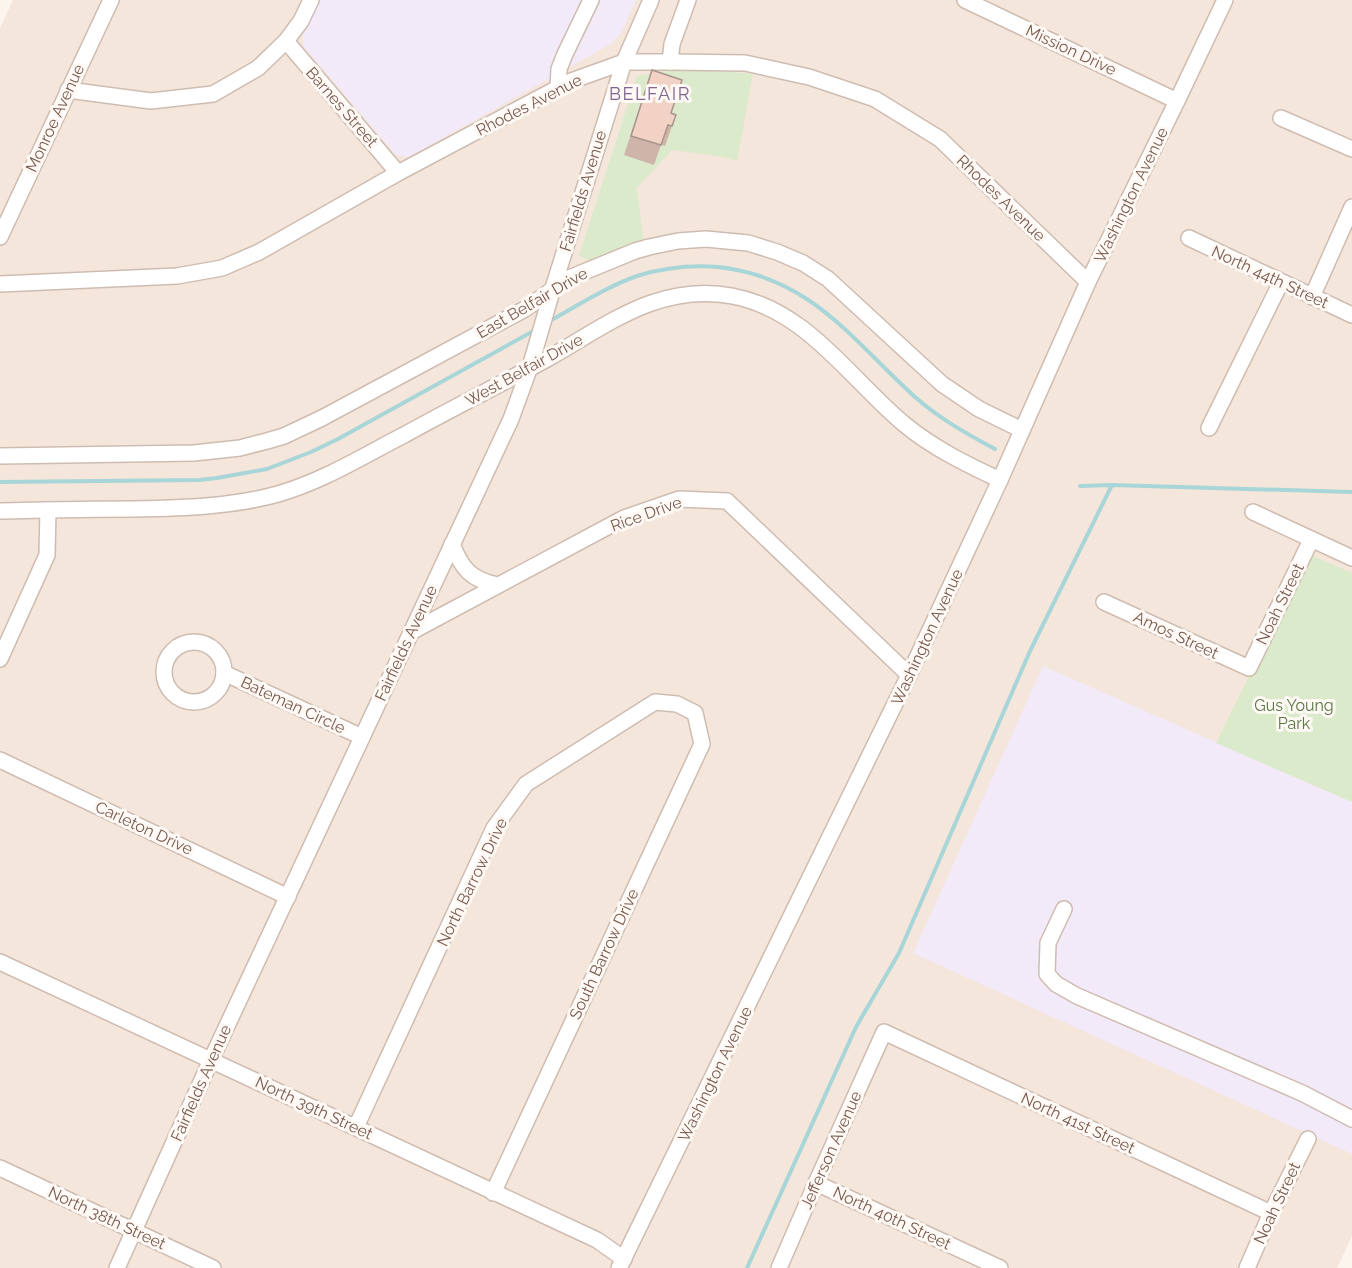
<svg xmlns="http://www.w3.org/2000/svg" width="1352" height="1268" viewBox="0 0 1352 1268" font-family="Raleway,sans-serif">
<rect width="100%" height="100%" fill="#fcf5ed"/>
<polygon fill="#f4e6db" points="13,0 1352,0 1352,1236 1337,1268 0,1268 0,28"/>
<g fill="#f2e9f9">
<polygon points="317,0 636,0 621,33 611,44 409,157 396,155 304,47 302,31"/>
<polygon points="1043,666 1352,802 1352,1154 913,953"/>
</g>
<g fill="#dbeacb">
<polygon points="710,70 753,74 737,161 718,156 672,150 637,188 643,240 591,261 579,256 637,76 667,71"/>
<polygon points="1309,554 1352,573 1352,802 1216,743"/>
</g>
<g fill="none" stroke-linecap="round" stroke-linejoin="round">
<g stroke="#a8d5d7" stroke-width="4">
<path d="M548,322C577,306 606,287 637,276C663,268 692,265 718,267C811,277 852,340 915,397C940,419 967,434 995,449"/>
<polyline points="0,482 199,480 217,478 267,469 311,452 338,439 537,329"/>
<polyline points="1080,486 1112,485 1352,492"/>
<polyline points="747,1268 856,1027 899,953 1030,651 1112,485"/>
</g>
<g stroke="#cfbcb1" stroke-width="18">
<g id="minor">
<polyline points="965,0 1177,101"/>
<polyline points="286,41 398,173"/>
<polyline points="670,62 672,44 688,0"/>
<polyline points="558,88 559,69 565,54 591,0"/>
<polyline points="68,90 151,101 213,94 258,68 286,41 301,21 311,0"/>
<polyline points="1281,118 1352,149"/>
<polyline points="0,237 111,0"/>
<polyline points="1189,238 1352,315"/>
<polyline points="0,284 177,276 222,268 259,252 398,173 571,81 624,62 670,62 745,63 809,77 875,99 940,139 1088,282"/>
<polyline points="1312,297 1352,207"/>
<polyline points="1209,428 1281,282"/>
<polyline points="0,456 194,453 240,448 267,441 284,436 322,418 525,309 569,278 635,251 649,247 678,241 706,239 748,243 777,252 803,263 828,279 942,384 979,409 1022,430"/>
<path d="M0,511C45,510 89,509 134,509C183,508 231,507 278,494C323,481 363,456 404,435C451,409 499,385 547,359C606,326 659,282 732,296C807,310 849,378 904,424C933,448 966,464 1000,480"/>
<polyline points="1253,512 1352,558"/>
<path d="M452,544C462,569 471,580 498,585"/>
<polyline points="1104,602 1249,668 1311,540"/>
<polyline points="411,632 624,518 679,499 727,501 909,675"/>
<circle cx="194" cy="672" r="30"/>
<polyline points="0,659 47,555 48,510"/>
<polyline points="224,673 362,737"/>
<polyline points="0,760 288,897"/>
<polyline points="1064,909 1048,943 1047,974 1056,984 1077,996 1302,1093 1352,1119"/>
<polyline points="0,962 597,1240 624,1259"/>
<polyline points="356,1127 494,828 526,784 655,702 677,704 695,713 702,744 493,1193"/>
<polyline points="0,1168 213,1268"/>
<polyline points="816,1183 1000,1268"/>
<polyline points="117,1268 211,1060 511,419 530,367 553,288 624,62 651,0"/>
<polyline points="619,1268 909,675 1000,480 1088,282 1177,101 1225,0"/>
<polyline points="779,1268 816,1183 884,1032 1271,1213"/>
<polyline points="1247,1268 1271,1213 1308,1139"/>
</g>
</g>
<use href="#minor" stroke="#fff" stroke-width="15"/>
</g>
<polygon fill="#cfb5a9" points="652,70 672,126 665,146 661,145 654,165 624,155"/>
<polygon fill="#f1d2c5" stroke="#a9938a" stroke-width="1.5" points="652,70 682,80 671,113 676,115 672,126 668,125 661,145 631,136"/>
<g text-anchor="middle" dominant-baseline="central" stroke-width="6" stroke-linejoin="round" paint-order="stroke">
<g font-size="16" fill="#785a4f" stroke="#fef9f4">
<text transform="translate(1071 50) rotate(25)">Mission Drive</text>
<text transform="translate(529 105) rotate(-27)">Rhodes Avenue</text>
<text transform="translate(342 107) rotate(49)">Barnes Street</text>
<text transform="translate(55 118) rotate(-65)">Monroe Avenue</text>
<text transform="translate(583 191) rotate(-73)">Fairfields Avenue</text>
<text transform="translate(1131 195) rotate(-64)">Washington Avenue</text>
<text transform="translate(1001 198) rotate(44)">Rhodes Avenue</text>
<text transform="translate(1270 277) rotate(25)">North 44th Street</text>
<text transform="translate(532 303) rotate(-30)">East Belfair Drive</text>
<text transform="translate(524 370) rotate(-29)">West Belfair Drive</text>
<text transform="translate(646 514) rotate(-20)">Rice Drive</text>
<text transform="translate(1280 604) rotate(-64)">Noah Street</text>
<text transform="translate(1176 635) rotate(25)">Amos Street</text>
<text transform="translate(927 637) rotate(-65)">Washington Avenue</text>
<text transform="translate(406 643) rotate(-65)">Fairfields Avenue</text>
<text transform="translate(293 705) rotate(25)">Bateman Circle</text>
<text transform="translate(144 828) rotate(25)">Carleton Drive</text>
<text transform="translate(472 882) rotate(-64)">North Barrow Drive</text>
<text transform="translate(604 954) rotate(-65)">South Barrow Drive</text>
<text transform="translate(715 1074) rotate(-64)">Washington Avenue</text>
<text transform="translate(201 1083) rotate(-66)">Fairfields Avenue</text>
<text transform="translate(314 1108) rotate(25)">North 39th Street</text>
<text transform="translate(1078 1123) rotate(25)">North 41st Street</text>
<text transform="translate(831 1150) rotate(-66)">Jefferson Avenue</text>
<text transform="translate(1277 1203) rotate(-65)">Noah Street</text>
<text transform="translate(107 1218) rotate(25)">North 38th Street</text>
<text transform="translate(892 1218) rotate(25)">North 40th Street</text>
</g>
<g font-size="16" fill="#587744" stroke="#fef9f4">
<text x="1294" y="705">Gus Young<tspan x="1294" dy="18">Park</tspan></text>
</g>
<g font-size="18" letter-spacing="1.5" fill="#806792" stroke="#fef9f4">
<text x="650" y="93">BELFAIR</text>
</g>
</g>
</svg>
